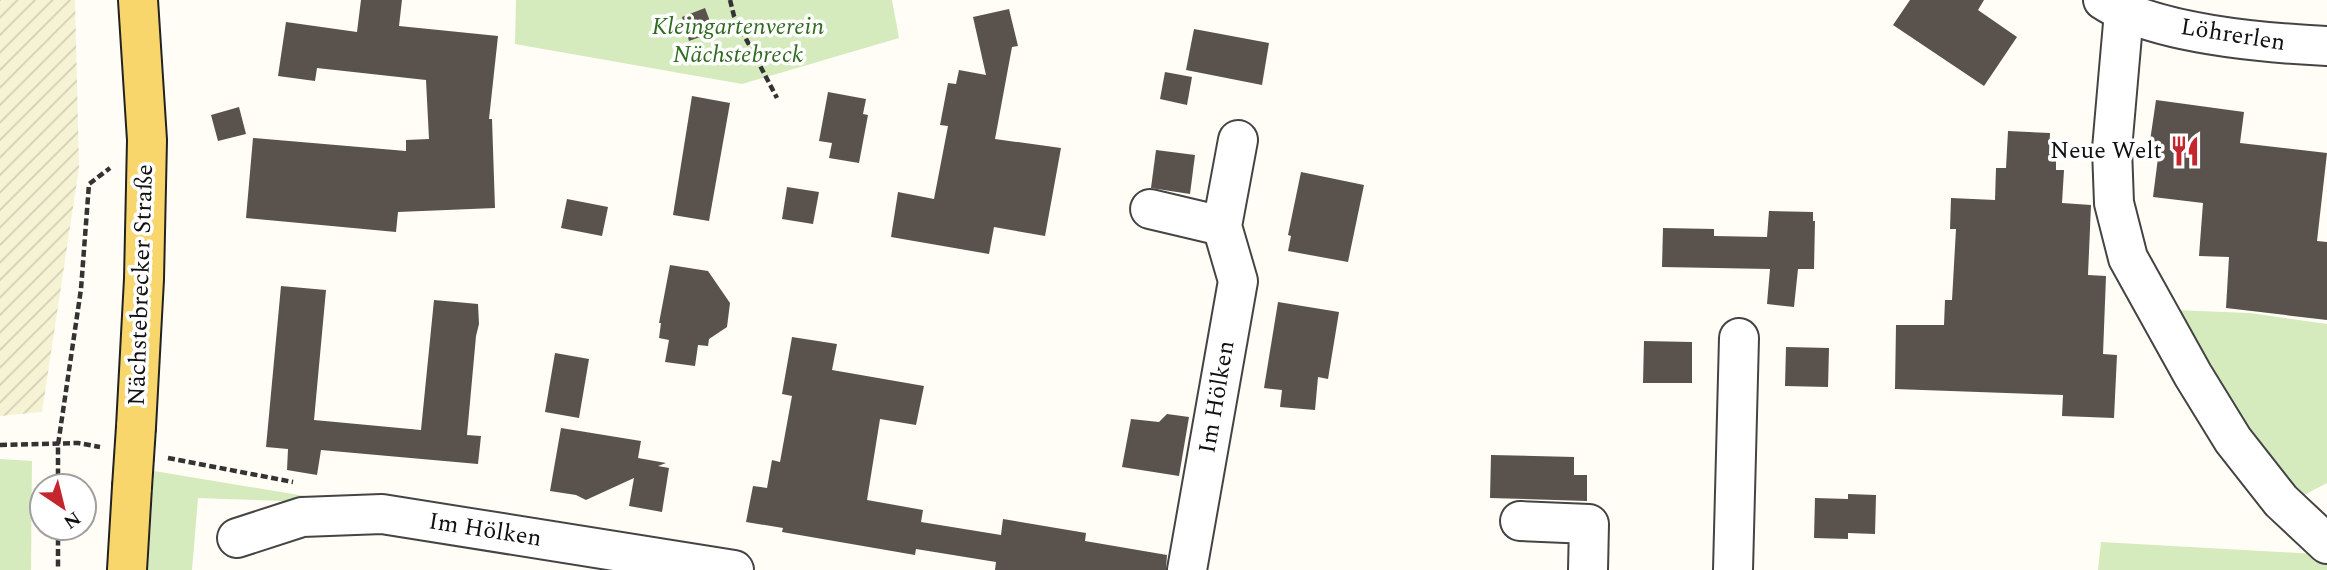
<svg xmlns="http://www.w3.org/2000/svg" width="2327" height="570" viewBox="0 0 2327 570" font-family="Spectral,serif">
<defs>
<pattern id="farmland-furrows" width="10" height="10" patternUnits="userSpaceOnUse" patternTransform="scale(1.75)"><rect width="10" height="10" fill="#f6f3d4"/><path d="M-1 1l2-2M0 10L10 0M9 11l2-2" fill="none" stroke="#d2cfb5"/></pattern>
</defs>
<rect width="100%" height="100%" fill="#fffdf5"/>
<polygon fill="url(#farmland-furrows)" points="0,0 75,0 79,168 42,412 0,416"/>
<g fill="#d5ebbd">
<polygon points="516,0 892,0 899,38 742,84 515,44"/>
<polygon points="2175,310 2250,313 2327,324 2327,483 2292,501"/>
<polygon points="0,459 32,461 31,570 0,570"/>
<polygon points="154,471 311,497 311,502 198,498 192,570 148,570"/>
<polygon points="2101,542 2316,554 2327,563 2327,570 2098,570"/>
</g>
<g fill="#5a524d">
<polygon points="361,0 402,0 399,26 498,36 489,119 492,119 495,208 398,212 396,232 246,218 253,138 406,151 406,140 429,139 426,80 317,68 315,81 278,76 286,22 357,32"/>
<polygon points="1910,0 1984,0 1978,10 2017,37 1984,86 1893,25"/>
<polygon points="705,8 714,32 689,41 682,17"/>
<polygon points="1009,9 1018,46 1012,47 995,139 1061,148 1045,236 994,227 989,254 891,237 898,192 934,199 948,126 940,125 948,83 956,84 959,70 986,75 973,17"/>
<polygon points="1194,29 1269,43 1262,85 1186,70"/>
<polygon points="1165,72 1192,77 1187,105 1160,99"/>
<polygon points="828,92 866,99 863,114 868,115 859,163 829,158 832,143 819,141"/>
<polygon points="692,96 730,103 709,221 673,215"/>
<polygon points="2156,100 2244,112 2240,143 2327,153 2317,241 2327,242 2327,320 2226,308 2229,257 2199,256 2203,203 2153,197 2160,142 2150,141"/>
<polygon points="239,107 246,134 218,141 211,115"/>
<polygon points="2008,131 2050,133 2049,154 2056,155 2056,170 2064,170 2062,203 2091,205 2088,275 2106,276 2103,354 2117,355 2114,418 2062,416 2063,395 1895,389 1896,325 1944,325 1945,300 1952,300 1956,229 1950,229 1951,198 1995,200 1996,168 2006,168"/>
<polygon points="1156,150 1195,155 1190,194 1151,188"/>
<polygon points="1301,172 1364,185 1348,262 1288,251 1291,236 1288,235"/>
<polygon points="787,187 819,192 813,224 782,219"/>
<polygon points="567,199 608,207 602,236 561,228"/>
<polygon points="1769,211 1813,212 1813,221 1815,221 1814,269 1798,269 1794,307 1767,304 1770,269 1662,267 1663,228 1714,229 1714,236 1767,237"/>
<polygon points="670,265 708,271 730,303 727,327 709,339 708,346 698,345 695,366 665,362 669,340 659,338 661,323 659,323"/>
<polygon points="281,286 326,290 314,420 421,430 434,300 478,304 479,324 476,336 467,435 481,436 478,464 321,450 317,475 287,470 288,449 266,447"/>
<polygon points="1278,302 1339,312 1328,379 1318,377 1315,410 1280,407 1282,390 1264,388"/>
<polygon points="792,337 837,344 832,370 924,386 916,425 880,419 867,500 923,510 921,522 1001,535 1003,519 1086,533 1085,541 1167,555 1166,570 995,570 996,562 916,549 915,555 782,532 783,528 746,522 753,486 767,488 772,460 780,462 792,396 782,394"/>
<polygon points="1644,341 1692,342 1692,383 1643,383"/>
<polygon points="1786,347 1829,348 1828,387 1785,386"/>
<polygon points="555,353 589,359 579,418 545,412"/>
<polygon points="1167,414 1189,417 1179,476 1122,467 1131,419 1159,422"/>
<polygon points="561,428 641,441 638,458 666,463 658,466 669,468 662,512 629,506 634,478 586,500 576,495 550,491"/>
<polygon points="1491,455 1574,457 1574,475 1587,475 1587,501 1490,498"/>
<polygon points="1848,494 1876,495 1875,534 1848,533 1848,539 1814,538 1815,498 1848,499"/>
</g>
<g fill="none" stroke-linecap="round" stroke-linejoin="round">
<g stroke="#444" stroke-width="42">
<g id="minor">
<path d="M2103,0C2154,34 2265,43 2327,46"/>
<polyline points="2124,12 2112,149 2114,203 2128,258 2193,375 2233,440 2281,501 2327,544"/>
<polyline points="1150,209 1222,226"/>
<polyline points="1520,521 1589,524 1588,570"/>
<polyline points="237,538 302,517 382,514 734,570"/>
<polyline points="1187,570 1238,281 1222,226 1238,140"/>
<polyline points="1733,570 1739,338"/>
</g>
</g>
<g stroke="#222" stroke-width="42">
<g id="major">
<polyline points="136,427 144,279 147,140 138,0"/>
<polyline points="127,570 132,487"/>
</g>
</g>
<g stroke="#333" stroke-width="4.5" stroke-dasharray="7 3.5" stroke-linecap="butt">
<polyline points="730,0 734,16 777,98"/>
<polyline points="0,445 78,443 100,447"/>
<polyline points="168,458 293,482"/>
<polyline points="58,486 58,445 81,289 89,184 110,168"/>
<polyline points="58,528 58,570"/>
</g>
<use href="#minor" stroke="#fff" stroke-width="38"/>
<use href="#major" stroke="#f9d66b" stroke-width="38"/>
<g stroke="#222" stroke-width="42" stroke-linecap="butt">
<polyline id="major-bridge" points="132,487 136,427"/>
</g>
<use href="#major-bridge" stroke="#f9d66b" stroke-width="38"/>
</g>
<defs>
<g id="restaurant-bare" transform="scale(2.415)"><path d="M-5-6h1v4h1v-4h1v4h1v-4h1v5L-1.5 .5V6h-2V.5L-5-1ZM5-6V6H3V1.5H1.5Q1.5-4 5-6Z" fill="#c4262e" stroke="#fff" stroke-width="2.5" paint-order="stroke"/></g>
</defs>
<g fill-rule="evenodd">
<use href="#restaurant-bare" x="2185" y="151"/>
</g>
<g text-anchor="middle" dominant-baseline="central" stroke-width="7" stroke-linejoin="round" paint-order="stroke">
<g font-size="24" font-style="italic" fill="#2f6b1f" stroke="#fff">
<text x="738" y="27">Kleingartenverein<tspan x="738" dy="28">Nächstebreck</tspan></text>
</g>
<g font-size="24" fill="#111" stroke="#fff">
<text transform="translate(2233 35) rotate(9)">Löhrerlen</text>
<text transform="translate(141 285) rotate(-88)">Nächstebrecker Straße</text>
<text transform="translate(1217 397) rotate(-80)">Im Hölken</text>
<text transform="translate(485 530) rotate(9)">Im Hölken</text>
</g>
<g font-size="24" fill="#111" stroke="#fff" text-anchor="end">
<text x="2162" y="151">Neue Welt</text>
</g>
</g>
<g transform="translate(63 507) rotate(145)"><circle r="33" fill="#ffffff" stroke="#a0a0a0" stroke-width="2"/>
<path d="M0-5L12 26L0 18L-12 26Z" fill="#c4262e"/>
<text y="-10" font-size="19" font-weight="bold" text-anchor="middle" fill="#111111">N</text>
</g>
</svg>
